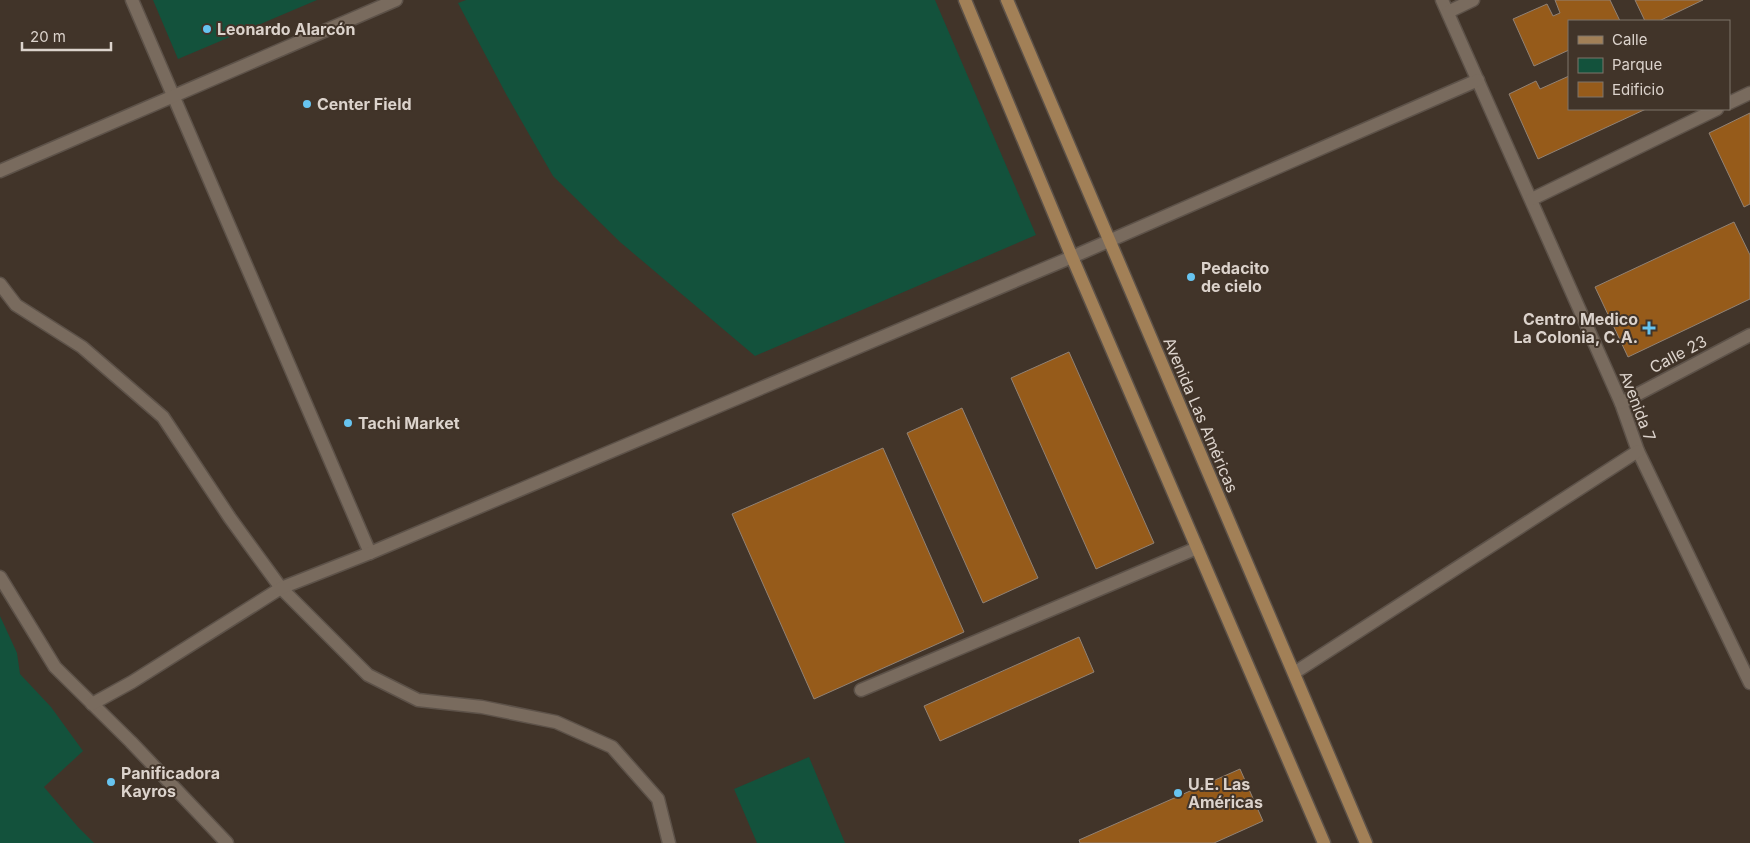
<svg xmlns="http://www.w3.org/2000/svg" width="1750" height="843" viewBox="0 0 1750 843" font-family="Inter,sans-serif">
<rect width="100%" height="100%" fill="#413429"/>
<g fill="#13523c">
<polygon points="153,0 317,0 178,59"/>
<polygon points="466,0 935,0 1036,235 755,356 620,242 553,176 506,94 458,3"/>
<polygon points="0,616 17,653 20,674 51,707 83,751 44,787 78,827 94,843 0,843"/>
<polygon points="809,757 845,843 757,843 734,789"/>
</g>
<g fill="#965b1a" stroke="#918275">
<polygon points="1555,0 1610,0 1620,21 1569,21 1569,50 1534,66 1513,19 1547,4 1553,16 1560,13"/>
<polygon points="1635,0 1703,0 1659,21 1645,21"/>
<polygon points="1569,76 1569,109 1646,109 1538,159 1509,94 1536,81 1540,89"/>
<polygon points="1750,113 1750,204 1744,207 1709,133"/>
<polygon points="1734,222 1750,255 1750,299 1628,357 1595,287"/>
<polygon points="1069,352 1154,543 1096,569 1011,378"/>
<polygon points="962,408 1038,578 983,603 907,433"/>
<polygon points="883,448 964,632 814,699 732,514"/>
<polygon points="1079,637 1094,672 940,741 924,706"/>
<polygon points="1240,769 1263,821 1214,843 1080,843 1079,840"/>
</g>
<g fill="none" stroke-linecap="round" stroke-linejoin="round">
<g stroke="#5d5249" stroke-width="15">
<g id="minor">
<polyline points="132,0 370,553"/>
<polyline points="1442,0 1621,403 1638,451 1750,683"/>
<polyline points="1448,12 1473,0"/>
<polyline points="1729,103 1750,93"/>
<polyline points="0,171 396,0"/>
<polyline points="1532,199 1717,109"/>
<polyline points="0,284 16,305 82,347 163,417 230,518 281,588 368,675 418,700 482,707 556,722 612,747 658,799 669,843"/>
<polyline points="1621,403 1750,335"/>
<polyline points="0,577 55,667 131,742 227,843"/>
<polyline points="1294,673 1638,451"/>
<polyline points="861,690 1197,548"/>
<polyline points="92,704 132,682 281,588 370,553 1072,257 1478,80"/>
</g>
</g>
<g stroke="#5d5249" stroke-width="15">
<g id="major">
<polyline points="965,0 1072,257 1324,843"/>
<polyline points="1007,0 1366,843"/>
</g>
</g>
<use href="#minor" stroke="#796b5e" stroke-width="12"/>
<use href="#major" stroke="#a28057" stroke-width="12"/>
</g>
<g fill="#67c4f0" stroke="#413429" stroke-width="2">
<circle cx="207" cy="29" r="5"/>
<circle cx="307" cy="104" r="5"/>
<circle cx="1191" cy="277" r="5"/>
<path d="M1646.5 320.5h5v5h5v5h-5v5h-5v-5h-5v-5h5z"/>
<circle cx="348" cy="423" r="5"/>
<circle cx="111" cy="782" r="5"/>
<circle cx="1178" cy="793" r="5"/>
</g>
<g text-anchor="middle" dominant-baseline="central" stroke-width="4" stroke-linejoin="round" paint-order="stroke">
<g font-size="16" font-weight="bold" fill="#dcd3cc" stroke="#413429" text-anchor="start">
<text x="217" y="29">Leonardo Alarcón</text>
<text x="317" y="104">Center Field</text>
<text x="1201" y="268">Pedacito<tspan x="1201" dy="18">de cielo</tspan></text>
<text x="1638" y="319" text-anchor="end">Centro Medico<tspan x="1638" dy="18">La Colonia, C.A.</tspan></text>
<text x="358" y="423">Tachi Market</text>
<text x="121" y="773">Panificadora<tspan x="121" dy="18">Kayros</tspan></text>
<text x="1188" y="784">U.E. Las<tspan x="1188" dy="18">Américas</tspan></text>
</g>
<g font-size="16" fill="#dcd3cc" stroke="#413429">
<text transform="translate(1678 354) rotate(-28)">Calle 23</text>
<text transform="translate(1638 406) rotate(69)">Avenida 7</text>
<text transform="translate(1201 415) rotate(67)">Avenida Las Américas</text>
</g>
</g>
<rect x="1568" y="20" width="162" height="90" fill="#413429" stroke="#7f746a"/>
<rect x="1578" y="36" width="25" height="8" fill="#a28057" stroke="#7f746a"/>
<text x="1612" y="45" font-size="15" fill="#dcd3cc">Calle</text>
<rect x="1578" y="58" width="25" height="15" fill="#13523c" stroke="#7f746a"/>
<text x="1612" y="70" font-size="15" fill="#dcd3cc">Parque</text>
<rect x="1578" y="82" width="25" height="15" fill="#965b1a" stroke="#7f746a"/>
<text x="1612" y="95" font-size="15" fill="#dcd3cc">Edificio</text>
<path d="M22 42v8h89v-8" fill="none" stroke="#dcd3cc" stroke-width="2.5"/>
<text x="30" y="42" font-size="15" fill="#dcd3cc" stroke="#413429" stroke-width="4" paint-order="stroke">20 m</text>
</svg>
